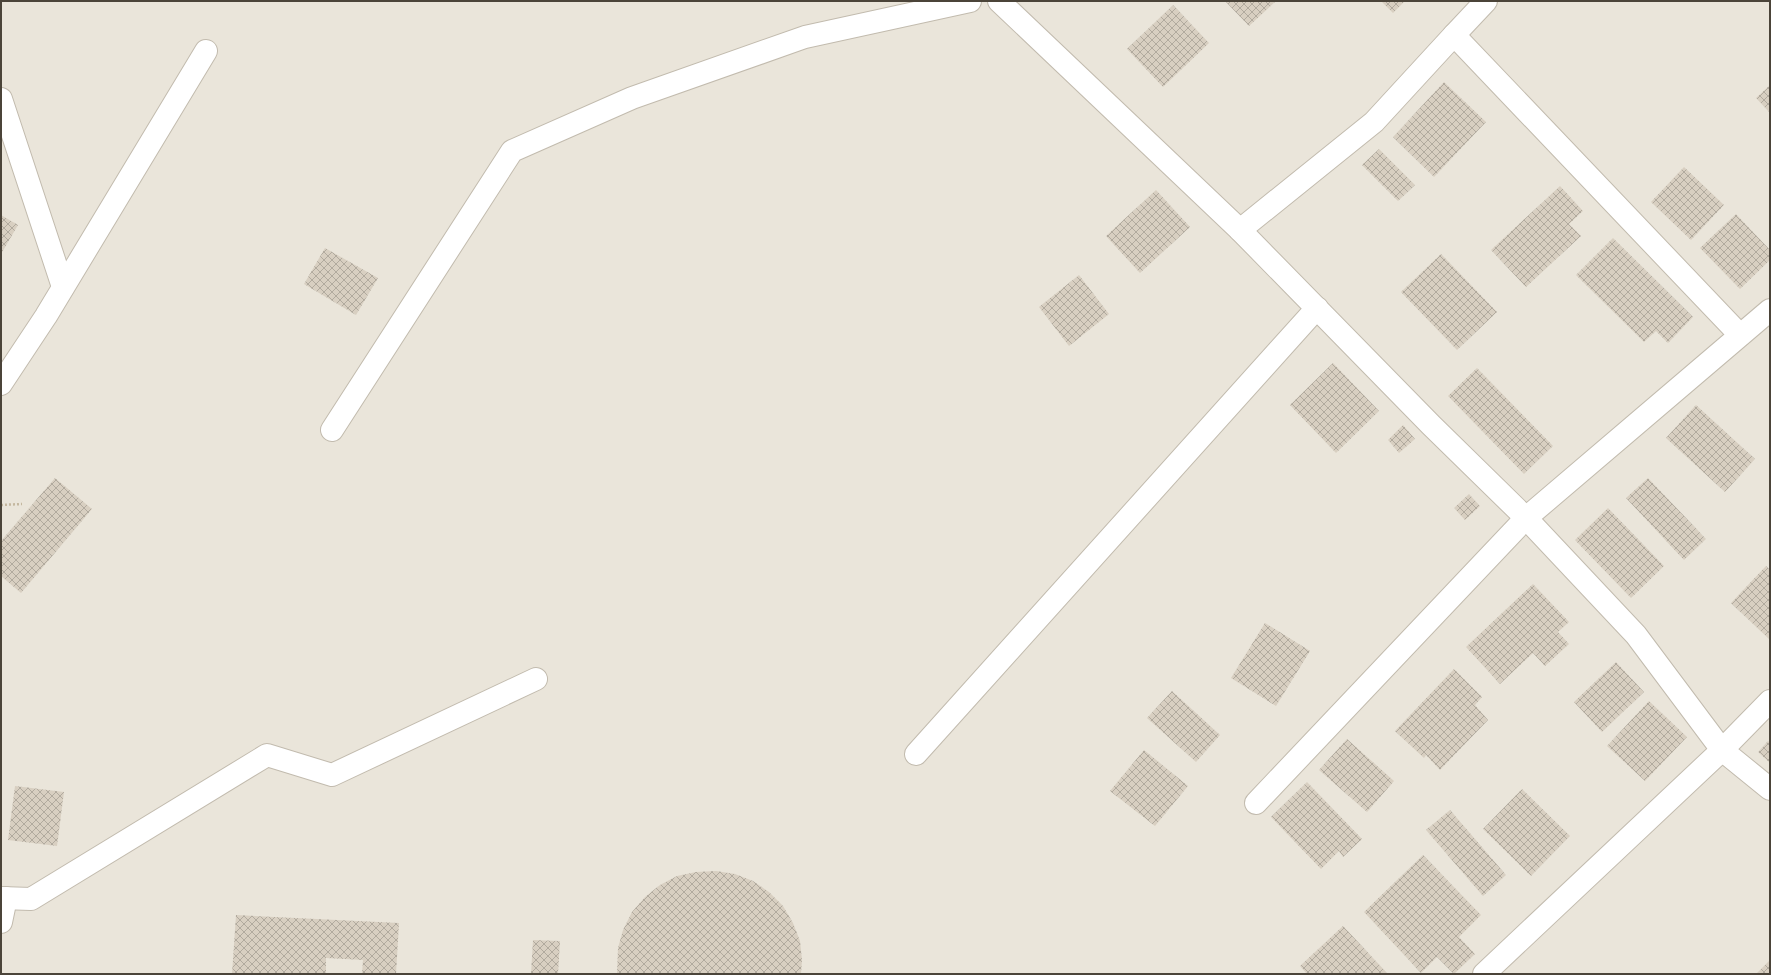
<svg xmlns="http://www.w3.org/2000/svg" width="1771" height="975" viewBox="0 0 1771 975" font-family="Mulish,sans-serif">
<defs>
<pattern id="building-cross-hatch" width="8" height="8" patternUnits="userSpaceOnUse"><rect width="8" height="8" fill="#d8cfc1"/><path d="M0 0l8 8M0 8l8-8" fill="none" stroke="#b1aa9e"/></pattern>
</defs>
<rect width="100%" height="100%" fill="#f6f3ec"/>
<rect fill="#eae5da" x="1" y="1" width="1769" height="973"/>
<g fill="url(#building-cross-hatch)">
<polygon points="1225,1 1276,1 1249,26"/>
<polygon points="1381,1 1405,1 1393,13"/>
<polygon points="1173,5 1209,43 1163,87 1127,49"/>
<polygon points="1444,82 1486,122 1434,177 1393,137"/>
<polygon points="1770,85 1770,113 1756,98"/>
<polygon points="1379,149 1415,185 1398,201 1362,165"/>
<polygon points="1684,167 1724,205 1691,240 1651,202"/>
<polygon points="1560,186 1583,211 1569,224 1581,236 1526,287 1491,250"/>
<polygon points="1156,190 1190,227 1140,273 1106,236"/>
<polygon points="1736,214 1770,250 1770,260 1740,289 1700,248"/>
<polygon points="1,215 18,225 1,254"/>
<polygon points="1613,238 1693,317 1668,343 1656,331 1644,342 1576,275"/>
<polygon points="325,248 378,278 356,315 304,284"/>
<polygon points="1441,254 1497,312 1457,350 1401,292"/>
<polygon points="1079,275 1109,314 1069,346 1039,307"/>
<polygon points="1333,363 1379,411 1336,453 1290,405"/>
<polygon points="1477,368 1553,446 1524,474 1448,396"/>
<polygon points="1696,405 1755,459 1725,492 1666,438"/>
<polygon points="1403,425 1415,439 1399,453 1388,440"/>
<polygon points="55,478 92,509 21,593 1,576 1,541"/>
<polygon points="1648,478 1706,539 1684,560 1626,498"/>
<polygon points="1469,494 1480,506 1465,520 1454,508"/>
<polygon points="1608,508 1664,566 1631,598 1575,540"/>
<polygon points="1766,566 1770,570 1770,640 1731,603"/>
<polygon points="1533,584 1569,622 1558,632 1569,644 1545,666 1533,653 1500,684 1466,647"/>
<polygon points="1265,623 1310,651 1276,706 1231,678"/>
<polygon points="1616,662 1644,692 1602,732 1574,702"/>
<polygon points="1454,669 1482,697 1475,705 1488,720 1440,770 1426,755 1424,758 1395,731"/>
<polygon points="1172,691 1220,735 1196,762 1147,718"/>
<polygon points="1649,701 1687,737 1645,781 1607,746"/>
<polygon points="1347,739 1394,781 1367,812 1319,770"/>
<polygon points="1768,741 1770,743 1770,763 1758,752"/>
<polygon points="1144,750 1188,786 1155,826 1110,791"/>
<polygon points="1307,782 1362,839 1343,857 1339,851 1321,869 1271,817"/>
<polygon points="15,786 64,792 57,846 8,840"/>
<polygon points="1522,789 1570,836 1531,876 1483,829"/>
<polygon points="1450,810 1506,875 1483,896 1426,830"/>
<polygon points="1423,855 1481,915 1459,937 1475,954 1454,974 1437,957 1421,973 1364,912"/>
<polygon points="716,871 735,874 753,881 769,892 783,906 793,923 800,941 802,960 801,974 617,974 618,948 623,930 632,912 645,897 660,885 677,876 696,872"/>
<polygon points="236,915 399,923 396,974 362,974 363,960 326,958 326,974 232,974"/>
<polygon points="1343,926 1388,974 1307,974 1300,966"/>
<polygon points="533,940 560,941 558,974 531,974"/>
<polygon points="1770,960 1770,974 1756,974"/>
</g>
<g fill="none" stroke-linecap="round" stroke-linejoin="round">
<g stroke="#c2bbae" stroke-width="24">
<g id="minor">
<polyline points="999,1 1240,230 1431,425 1526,518 1636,635 1722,750 1770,789"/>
<polyline points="1454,35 1486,1"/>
<polyline points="1,99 63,287"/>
<polyline points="1240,230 1374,122 1454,35 1740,335"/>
<polyline points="1,384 46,316 206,51"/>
<polyline points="332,430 512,151 632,98 805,37 970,1"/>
<polyline points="916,754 1317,308"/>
<polyline points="1256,803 1526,518 1770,310"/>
<polyline points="1,898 31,899 267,755 332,775 536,679"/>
<polyline points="1,922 6,898"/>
<polyline points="1484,974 1722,750 1770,701"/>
</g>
</g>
<polyline stroke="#c4b79f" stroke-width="2.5" stroke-dasharray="2 2" stroke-linecap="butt" points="1,505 22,504"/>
<use href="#minor" stroke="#fff" stroke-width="22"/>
</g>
<rect width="1771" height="975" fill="none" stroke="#4b4439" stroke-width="4"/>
</svg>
